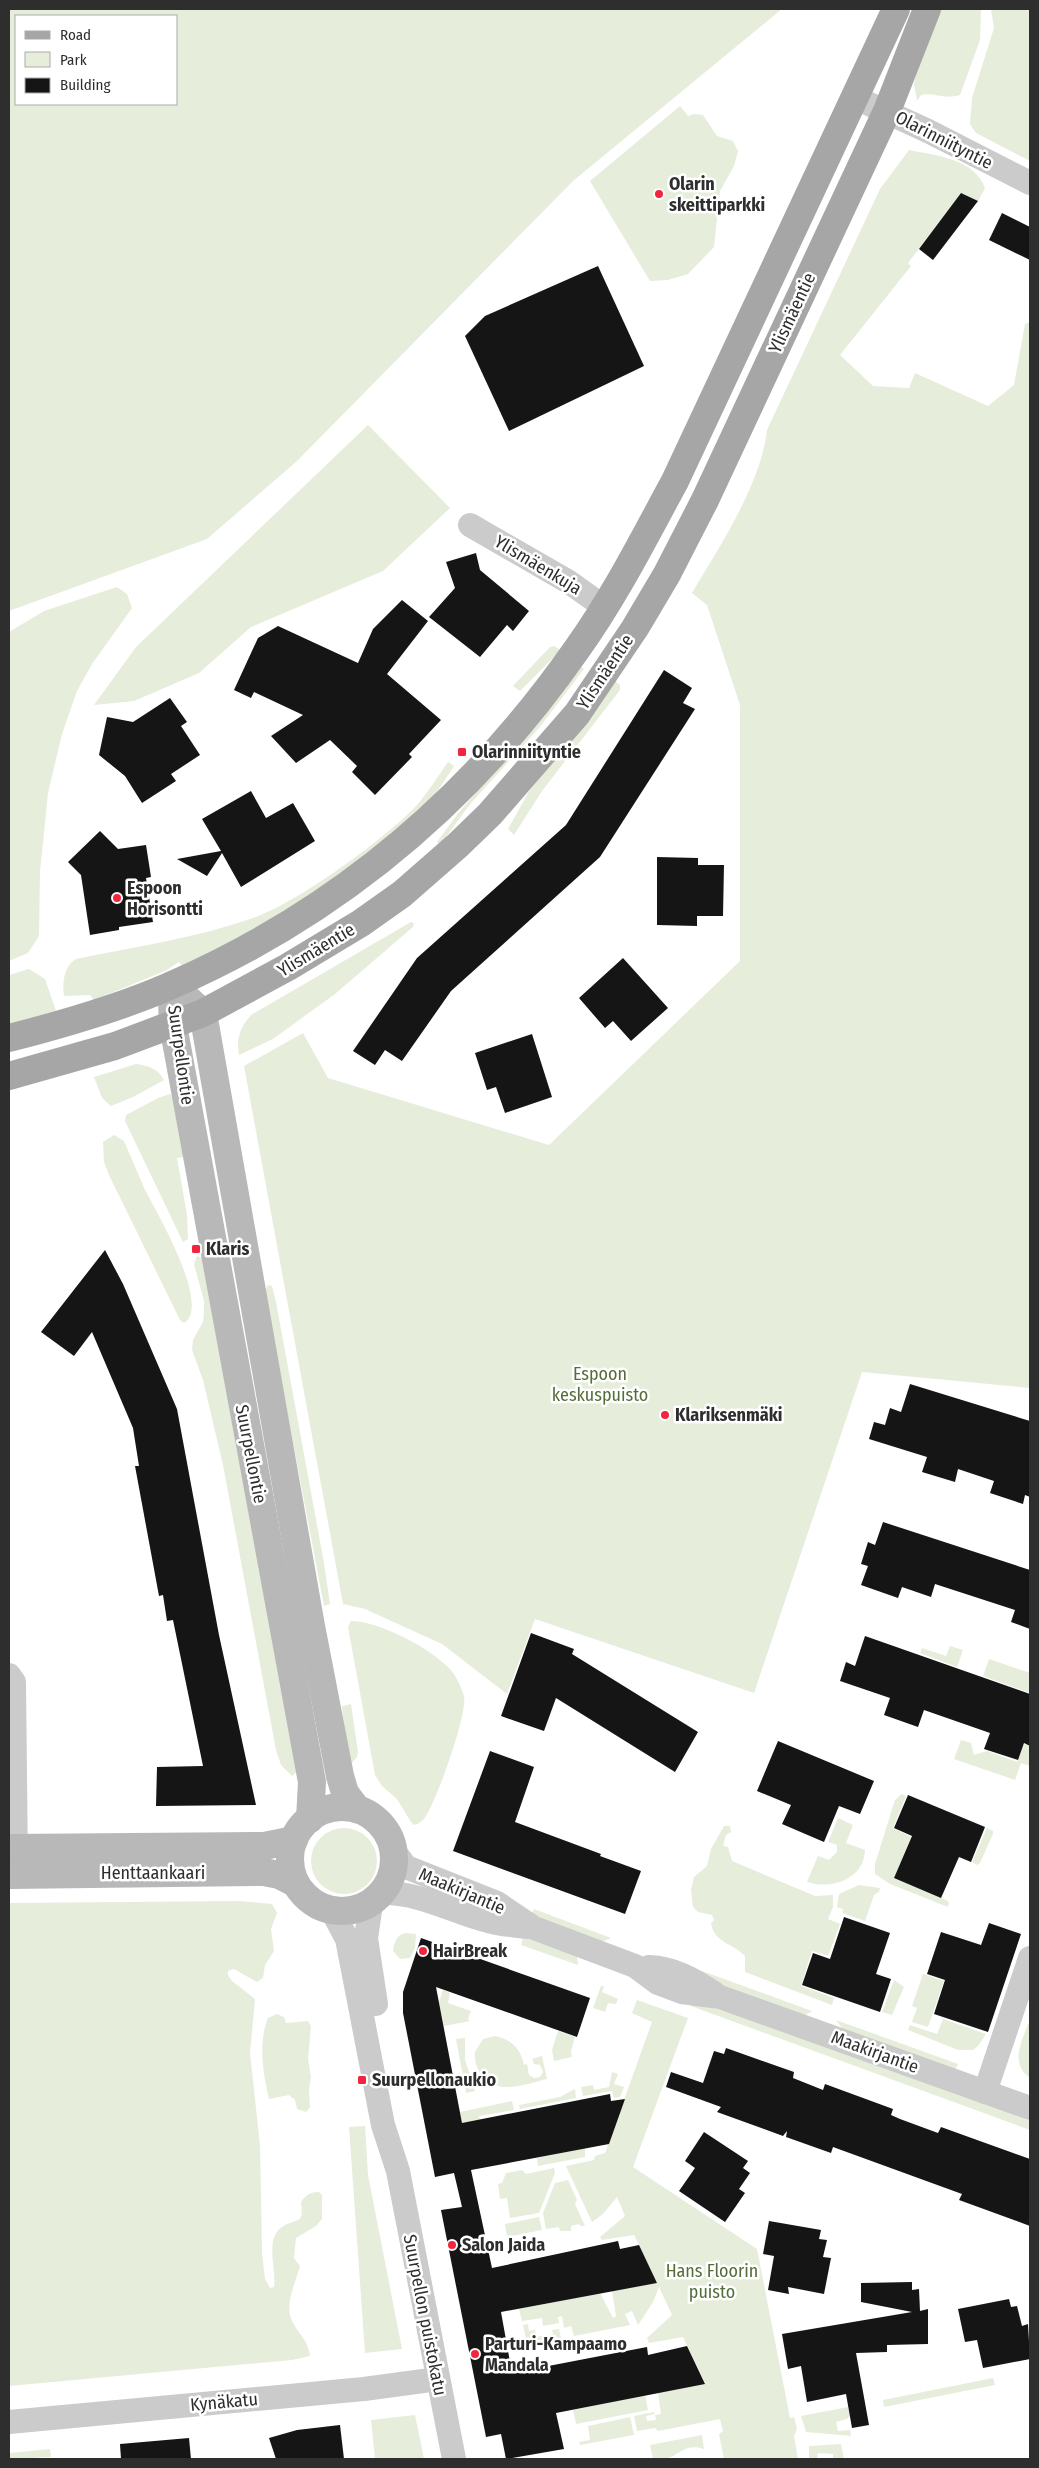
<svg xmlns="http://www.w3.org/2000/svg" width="1039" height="2468" viewBox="0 0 1039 2468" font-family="'Fira Sans Condensed',sans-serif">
<rect width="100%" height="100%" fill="#fff"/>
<g fill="#e6eddb" fill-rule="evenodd">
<path d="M9,9H782L573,181L297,461L207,539L9,611ZM16,16H176V104H16Z"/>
<path d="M938,9H981L980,40L960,95C944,100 934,92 921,95L917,101L914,84L916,74Z"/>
<polygon points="991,9 1030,9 1030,161 976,133 970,124 972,98 994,28"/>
<polygon points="680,106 688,116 694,114 703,115 717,136 733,141 738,151 734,166 720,191 714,247 688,274 668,280 650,281 590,181"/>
<path d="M909,150C935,155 975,159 985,188L978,201L961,193L908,263L911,266L840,355L873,386L909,388L915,373L988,406L1014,385L1025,324L1030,322V1388L862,1372L754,1693L535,1619L507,1694L442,1644L365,1609L343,1604L244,1066L303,1033L328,1078L549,1145L740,961V705L707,605L692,593C720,546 761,484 767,430L880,189Z"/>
<polygon points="368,425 450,508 383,571 251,627 199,673 134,701 94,705 136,647"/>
<polygon points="117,587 127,594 132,608 92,664 77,691 62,734 48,793 40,872 39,936 28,953 9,961 9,632 44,611"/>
<polygon points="554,646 561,650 520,691 513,686 550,647"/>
<polygon points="580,666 584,669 539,728 471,803 440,845 437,842 459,812 536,725"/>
<polygon points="615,681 620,685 620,690 542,791 514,835 508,829 528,793"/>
<path d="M448,762L454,766L431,801L419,813L313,895L228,944L182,966L179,962L165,971L94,1000L90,995L64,996C62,983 64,966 76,959C135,947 196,938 253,918C297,903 385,839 417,805C429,791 438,776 448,762Z"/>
<path d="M411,922L414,923L413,927L335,994L273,1039L239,1055C236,1038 240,1028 251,1015Z"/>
<polygon points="29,969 45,979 56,1011 9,1024 9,975"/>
<path d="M136,1064C146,1065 159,1069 164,1080L133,1097L111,1106L102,1098L94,1077Z"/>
<polygon points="170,1094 173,1097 184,1157 177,1158 187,1215 188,1239 183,1242 125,1121 126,1115 158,1098"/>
<path d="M114,1135L124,1141C131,1157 138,1174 145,1190C156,1211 212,1306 184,1323L180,1320L109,1175L104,1162L103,1142Z"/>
<polygon points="197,1256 202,1258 298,1771 292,1776 281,1765 276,1750 223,1465 203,1380 192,1350 193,1340 203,1322 204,1314 204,1301 194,1264"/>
<polygon points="268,1285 272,1286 276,1302 324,1563 330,1604 324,1606 266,1300 265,1291"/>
<path d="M351,1621C379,1621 430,1648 450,1669C456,1676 461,1686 464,1696C468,1713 436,1803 424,1819C421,1822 418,1824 414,1825L411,1822L397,1799L382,1786L375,1775L348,1627Z"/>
<polygon points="950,1646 963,1650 957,1667 920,1653 922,1648 946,1656"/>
<polygon points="989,1659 1030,1673 1030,1693 983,1676"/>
<polygon points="351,1704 358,1752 357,1757 351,1764 345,1744 342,1706"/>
<polygon points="961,1740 971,1743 974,1755 987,1751 1017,1762 1024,1744 1030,1746 1030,1766 1021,1763 1015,1780 954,1759"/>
<polygon points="902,1794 906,1796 893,1828 911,1837 894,1878 946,1900 949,1902 948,1907 890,1884 875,1874 875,1864 895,1800"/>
<path d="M838,1818L853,1825L846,1843L865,1850C864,1879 832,1890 807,1882L818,1856L829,1860L837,1852V1845L828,1842Z"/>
<path d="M724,1826H730L731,1832L726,1835L723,1846L728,1847L732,1861L815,1896L833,1895V1907L828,1919L840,1924L828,1956L812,1951L801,1986L834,1998L832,2005L745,1972V1956C733,1943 714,1943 711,1923L714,1920L712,1915L698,1912L693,1907L691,1890L694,1877L707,1866L711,1849Z"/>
<polygon points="987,1828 993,1831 993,1834 980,1863 977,1865 972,1862"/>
<circle cx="344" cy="1861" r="33"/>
<polygon points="859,1885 880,1888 879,1892 874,1895 865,1921 842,1913 843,1909 837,1907 839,1894"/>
<path d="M239,1901L272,1904L277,1913L271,1929L274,1951L265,1965L263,1978L257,1982L234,1969L228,1971V1975L232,1981L255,1999L250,2053L260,2145L262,2253L265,2279L270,2288L274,2287C277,2270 264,2239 282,2227C287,2223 294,2222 300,2219L302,2214L301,2202C306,2195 310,2192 319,2192L322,2195V2219L316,2226L296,2238L294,2258L300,2266C296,2282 284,2304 292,2321C299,2335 308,2339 310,2356L292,2360L9,2386V1903Z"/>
<polygon points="534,1909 611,1938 600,1943 531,1917"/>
<path d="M405,1933L416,1934L415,1948L410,1958L400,1959L393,1951C394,1942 397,1935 405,1933Z"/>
<polygon points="523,1937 577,1956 578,1965 521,1945"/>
<polygon points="702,1971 812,2011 802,2017 737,1993 701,1974"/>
<polygon points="923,1974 944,1981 928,2027 912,2022 917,2008 912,2006"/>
<polygon points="894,1980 904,1987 892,2015 882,2012"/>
<polygon points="601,1986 604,1986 602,1992 618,1999 616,2004 608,2003 605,2012 593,2008"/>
<polygon points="443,1990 450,1993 448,2003 471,2011 468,2019 470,2021 444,2026 439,2002"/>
<polygon points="637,2000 688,2018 633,2167 757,2249 790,2418 794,2417 797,2429 794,2436 798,2459 724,2459 719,2434 723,2431 720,2419 658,2431 655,2428 637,2431 634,2416 654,2412 655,2414 646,2416 647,2421 656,2420 655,2415 661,2414 658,2393 705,2383 683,2337 649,2343 647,2338 672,2315 659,2287 653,2302 638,2325 632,2311 625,2314 630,2325 574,2336 571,2326 564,2328 562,2316 558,2317 559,2323 543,2326 542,2318 522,2321 519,2309 600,2293 613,2318 616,2316 612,2291 657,2283 634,2235 602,2240 600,2237 625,2216 617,2197 603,2214 592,2222 566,2166 594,2160 595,2156 605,2153 652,2022 632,2013"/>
<polygon points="691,2003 731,2012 1030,2121 1030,2130 691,2006"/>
<path d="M277,2014L284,2017L286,2023L308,2021L311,2026L308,2059L311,2077L309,2089L310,2107L306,2112L297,2109L295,2100L289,2095L269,2099C263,2073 258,2043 268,2018Z"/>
<polygon points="943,2019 986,2034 978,2046 973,2050 958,2050 908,2030 910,2025 937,2034"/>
<polygon points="836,2020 958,2064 954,2072 845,2032"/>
<path d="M1028,2024L1030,2025V2078C1010,2064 1021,2043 1028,2024Z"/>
<polygon points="558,2031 575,2037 571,2051 572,2057 554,2061 552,2050"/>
<path d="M495,2036C511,2039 521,2049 524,2065L527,2064L529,2075L534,2078L540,2077L543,2072L540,2065L534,2064L532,2059L542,2056L547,2079C525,2084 493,2098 479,2071C476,2065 474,2059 475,2052L483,2039Z"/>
<polygon points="465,2038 465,2060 475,2091 466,2093 456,2039"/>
<polygon points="612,2072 618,2074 614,2084 624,2087 620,2097 614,2098 612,2091 583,2096 581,2087 593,2085 594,2090 609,2087"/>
<polygon points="575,2089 576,2098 520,2109 519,2105 560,2097"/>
<polygon points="512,2101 514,2110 479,2116 482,2135 465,2138 460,2112"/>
<polygon points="365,2126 368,2175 402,2349 365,2353 349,2127"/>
<polygon points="585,2148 585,2157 538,2166 537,2158"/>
<polygon points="554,2168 555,2173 539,2213 510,2218 507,2198 500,2199 498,2184 502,2183 506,2173 522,2170 526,2174"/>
<polygon points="568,2180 577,2200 575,2204 585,2226 580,2226 579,2224 571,2226 571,2231 560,2231 559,2227 546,2229 543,2213 555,2183"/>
<polygon points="539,2217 542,2230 507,2237 505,2224"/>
<polygon points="528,2324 529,2331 535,2330 536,2337 553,2334 552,2330 559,2329 561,2338 527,2344 523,2325"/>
<polygon points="993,2378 995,2385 884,2407 883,2400"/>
<polygon points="645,2395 648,2410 576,2424 573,2410"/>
<polygon points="848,2407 850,2416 847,2419 836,2422 838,2431 850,2430 851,2436 806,2432 801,2416"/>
<polygon points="415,2415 424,2459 375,2459 371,2420"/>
<polygon points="630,2417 634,2435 580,2445 579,2442 590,2440 588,2426"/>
<path d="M702,2435L704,2449C685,2443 680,2455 666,2459C662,2460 657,2459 653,2459L650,2445Z"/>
<polygon points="841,2444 844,2459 833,2459 833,2454 818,2453 817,2459 809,2459 809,2446"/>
<polygon points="50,2449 51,2457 9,2459 9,2453"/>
</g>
<g fill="#151515">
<polygon points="961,193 978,201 933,260 919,249"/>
<polygon points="1002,213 1030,227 1030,260 989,240"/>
<polygon points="598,266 644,366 509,431 465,336 485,316"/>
<polygon points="476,553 480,570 529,611 513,631 507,625 480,657 429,617 455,588 446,562"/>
<polygon points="402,600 428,621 387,674 441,720 409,754 412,757 375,795 352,772 357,766 330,740 296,763 271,736 303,715 254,692 251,698 234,690 258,638 278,626 358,663 373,629"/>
<polygon points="664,670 692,688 683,703 695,709 600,857 451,991 402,1061 385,1050 375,1065 353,1051 417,958 566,825"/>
<polygon points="170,698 187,722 181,726 200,755 171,774 176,781 142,803 125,776 99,755 107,717 133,722"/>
<polygon points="251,791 266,818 293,803 315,841 241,887 222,853 207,876 177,859 221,851 202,819"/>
<polygon points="100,831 118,849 146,845 151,877 146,878 153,922 119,927 119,930 90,935 81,875 68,862"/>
<polygon points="657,857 698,858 698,865 724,865 723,916 697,916 697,926 657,925"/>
<polygon points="623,958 668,1008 631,1041 613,1021 605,1028 579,998"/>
<polygon points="532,1034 552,1097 505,1113 496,1087 487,1090 475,1053"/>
<polygon points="105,1250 123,1284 177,1409 219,1635 256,1805 156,1806 157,1767 203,1766 173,1620 167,1621 163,1595 159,1596 135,1466 139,1466 133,1428 92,1332 74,1356 41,1332"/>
<polygon points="910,1384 1030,1421 1030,1497 1025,1495 1023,1504 990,1493 994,1481 958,1469 955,1482 922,1472 927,1457 869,1439 874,1422 885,1425 890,1408 901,1412"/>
<polygon points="883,1522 1030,1570 1030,1629 1011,1622 1015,1610 935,1584 931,1597 902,1587 898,1598 861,1585 868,1566 861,1564 868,1542 875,1545"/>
<polygon points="531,1633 574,1649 572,1654 698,1732 675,1772 556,1698 544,1731 501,1716"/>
<polygon points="865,1636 1030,1694 1030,1746 1024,1743 1018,1760 984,1749 990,1733 924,1710 918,1727 884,1715 890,1698 840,1681 846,1662 855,1666"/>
<polygon points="778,1741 874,1781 860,1814 839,1806 824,1842 782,1824 791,1805 757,1791"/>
<polygon points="490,1751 534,1767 515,1822 601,1854 600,1856 641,1871 625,1914 453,1851"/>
<polygon points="908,1795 985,1827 971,1862 959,1857 941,1898 894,1878 912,1836 894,1828"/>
<polygon points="844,1917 890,1933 876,1974 891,1979 880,2012 802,1985 813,1953 830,1959"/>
<polygon points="989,1923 1021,1934 988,2032 934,2014 945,1980 927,1974 941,1932 981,1945"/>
<polygon points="421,1938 590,1998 577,2037 436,1987 462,2123 610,2094 611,2101 625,2099 609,2144 471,2170 492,2268 618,2241 620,2249 639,2245 657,2283 501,2312 512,2373 647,2347 648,2355 687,2346 705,2384 556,2413 564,2449 506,2459 501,2434 486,2437 441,2210 462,2207 454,2173 435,2177 403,2013 403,1992"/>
<polygon points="726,2048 794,2072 793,2078 823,2090 825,2084 893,2109 891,2115 900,2119 938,2133 941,2127 1030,2159 1030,2226 959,2200 962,2194 833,2147 831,2153 786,2137 787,2131 783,2136 717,2112 721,2107 666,2087 671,2072 703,2083 714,2051 724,2054"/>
<polygon points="704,2132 748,2161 743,2168 750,2173 739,2189 745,2193 725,2222 679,2191 695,2168 685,2161"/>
<polygon points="769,2221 821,2230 819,2239 827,2240 823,2257 831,2258 824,2294 788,2287 789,2294 768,2290 774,2256 763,2254"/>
<polygon points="912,2282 912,2290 919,2289 920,2311 928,2309 928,2344 887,2345 887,2352 856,2353 869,2425 852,2428 846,2394 807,2402 801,2366 788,2369 782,2334 912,2312 861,2302 861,2283"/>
<polygon points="1009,2299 1011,2307 1017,2306 1022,2326 1028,2324 1030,2359 983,2368 977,2340 965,2342 958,2309"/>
<polygon points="340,2425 344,2459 276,2459 269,2438 297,2430"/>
<polygon points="189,2438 191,2459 121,2459 120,2444"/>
</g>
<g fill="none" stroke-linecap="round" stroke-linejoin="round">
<g stroke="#cbcbcb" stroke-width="24">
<polyline points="856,98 928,131 1030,183"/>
<polyline points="470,525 569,582 604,607"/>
<polyline points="9,1675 14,1682 16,1865"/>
<polyline points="394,1851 406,1867 497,1903 534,1928 635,1966 658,1983 682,1992 720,1997 1030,2108"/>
<path d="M384,1893C421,1893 453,1912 488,1921C501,1925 514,1925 527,1927"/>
<polyline points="371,1904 366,1938 376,2004"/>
<polyline points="331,1909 347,1939 383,2125 398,2171 454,2459"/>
<path d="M649,1967C674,1968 693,1979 714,1993"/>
<polyline points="985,2092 1030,1958"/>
<polyline points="9,2422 364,2389 438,2379"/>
</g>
<g stroke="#b8b8b8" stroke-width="28">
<polyline points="172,985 203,1013 311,1626 340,1776 345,1793 357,1809"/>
<polyline points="172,1002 173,1025 312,1782 310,1819"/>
<circle cx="342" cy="1859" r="52"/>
<polyline points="9,1848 264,1846 294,1840"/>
<polyline points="9,1875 264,1872 279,1875 295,1883"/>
</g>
<g stroke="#a6a6a6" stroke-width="28">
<path d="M9,1038C64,1024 120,1008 172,985C339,912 473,798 577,649C615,596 644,538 675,481L896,9"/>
<polyline points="9,1076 115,1046 203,1013 288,967 361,923 402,894 458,845 490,814 577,714 635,628 667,574 705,500 887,111 927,9"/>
</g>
</g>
<g fill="#f1253f" stroke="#fff" stroke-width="2">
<circle cx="659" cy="194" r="5"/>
<rect x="457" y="747" width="10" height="10" rx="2.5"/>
<circle cx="117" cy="898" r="5"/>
<rect x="191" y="1244" width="10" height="10" rx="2.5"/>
<circle cx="665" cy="1415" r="5"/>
<circle cx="423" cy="1951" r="5"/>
<rect x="357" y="2075" width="10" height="10" rx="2.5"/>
<circle cx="452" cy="2245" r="5"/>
<circle cx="475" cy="2354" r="5"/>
</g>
<g text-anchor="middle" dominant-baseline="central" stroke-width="5" stroke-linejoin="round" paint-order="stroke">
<g font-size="18" fill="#2e2e2e" stroke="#fff">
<text transform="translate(944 140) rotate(27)">Olarinniityntie</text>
<text transform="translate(792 313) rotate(-65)">Ylismäentie</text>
<text transform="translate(538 565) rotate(31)">Ylismäenkuja</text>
<text transform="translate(605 672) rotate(-56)">Ylismäentie</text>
<text transform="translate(316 950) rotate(-31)">Ylismäentie</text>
<text transform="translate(181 1055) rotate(82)">Suurpellontie</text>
<text transform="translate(251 1454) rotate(79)">Suurpellontie</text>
<text x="153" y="1873">Henttaankaari</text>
<text transform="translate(462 1891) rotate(23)">Maakirjantie</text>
<text transform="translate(875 2052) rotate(20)">Maakirjantie</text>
<text transform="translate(425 2315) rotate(79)">Suurpellon puistokatu</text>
<text transform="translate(224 2402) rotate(-5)">Kynäkatu</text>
</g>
<g font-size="18" font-weight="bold" fill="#2e2e2e" stroke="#fff" text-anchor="start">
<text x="669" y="184">Olarin<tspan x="669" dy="21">skeittiparkki</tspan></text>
<text x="472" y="752">Olarinniityntie</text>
<text x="127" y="888">Espoon<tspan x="127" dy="21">Horisontti</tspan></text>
<text x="206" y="1249">Klaris</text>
<text x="675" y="1415">Klariksenmäki</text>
<text x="433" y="1951">HairBreak</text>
<text x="372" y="2080">Suurpellonaukio</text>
<text x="462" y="2245">Salon Jaida</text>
<text x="485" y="2344">Parturi-Kampaamo<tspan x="485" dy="21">Mandala</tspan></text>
</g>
<g font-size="18" fill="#546d39" stroke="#fff">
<text x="600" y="1374">Espoon<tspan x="600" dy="21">keskuspuisto</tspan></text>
<text x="712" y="2271">Hans Floorin<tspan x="712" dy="21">puisto</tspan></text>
</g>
</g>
<rect width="1039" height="2468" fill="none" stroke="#2e2e2e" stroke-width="20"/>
<rect x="15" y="15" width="162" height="90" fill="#ffffff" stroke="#ababab"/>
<rect x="25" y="31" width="25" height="8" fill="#a6a6a6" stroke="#ababab"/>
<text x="60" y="40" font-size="15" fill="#2e2e2e">Road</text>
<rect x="25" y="52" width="25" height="15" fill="#e6eddb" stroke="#ababab"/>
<text x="60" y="65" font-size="15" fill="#2e2e2e">Park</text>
<rect x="25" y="78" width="25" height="15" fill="#151515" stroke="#ababab"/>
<text x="60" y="90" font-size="15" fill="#2e2e2e">Building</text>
</svg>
